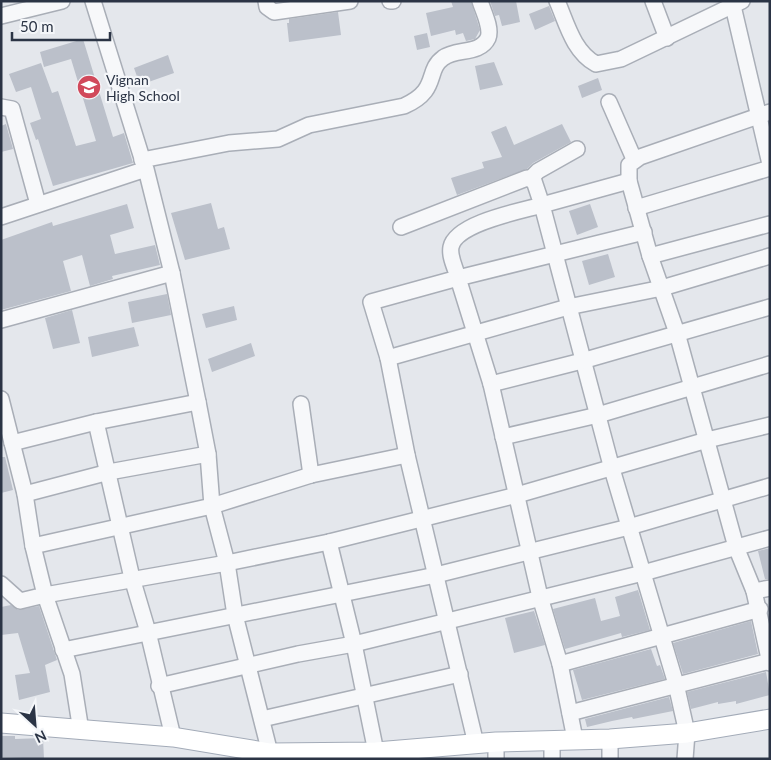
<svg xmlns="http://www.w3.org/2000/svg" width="771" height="760" viewBox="0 0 771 760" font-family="Lato,sans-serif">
<rect width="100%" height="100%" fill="#e4e7ec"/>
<g fill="#bbc0ca">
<polygon points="451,1 471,1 480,30 475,39 466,41 463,33 456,35 455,30 431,36 426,13 453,7"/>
<polygon points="490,1 516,1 520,22 502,26 499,15 495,16"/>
<polygon points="549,6 555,21 535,30 529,14"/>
<polygon points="338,12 341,35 289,42 287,23 289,23 289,19"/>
<polygon points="427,33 430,47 417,50 414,36"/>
<polygon points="83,39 113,137 124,133 133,163 53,186 38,139 36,140 30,123 41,119 31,87 16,92 9,74 41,63 52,93 58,91 76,146 96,141 71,59 44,67 40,52"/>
<polygon points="168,55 174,73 140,85 134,68"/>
<polygon points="494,62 503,85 480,90 475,66"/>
<polygon points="598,78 602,90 582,98 578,86"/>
<polygon points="6,124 13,149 1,152 1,126"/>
<polygon points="562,124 571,142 533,163 527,169 457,195 451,178 484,168 482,162 502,157 491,132 506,126 514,145"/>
<polygon points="211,203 218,229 224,227 230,249 185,260 171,213"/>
<polygon points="127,204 134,228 110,235 115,254 155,245 160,265 112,276 113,279 90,286 82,255 63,261 71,291 1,310 1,240 52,222 53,226"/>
<polygon points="590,204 598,227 577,235 569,211"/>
<polygon points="608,254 615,277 589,285 582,261"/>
<polygon points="167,294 171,315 132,323 128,302"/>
<polygon points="234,306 237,320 206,328 202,314"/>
<polygon points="72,310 80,343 53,349 45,318"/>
<polygon points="134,327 139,346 92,357 88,337"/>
<polygon points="251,343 255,356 212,372 208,359"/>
<polygon points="1,457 5,457 13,490 1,493"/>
<polygon points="770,548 770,579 765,579 758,551"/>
<polygon points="638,590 650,630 622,637 621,633 565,649 553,609 595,598 601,621 620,616 615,597"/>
<polygon points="11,605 18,610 39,606 57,660 45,665 50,692 19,700 15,675 30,673 18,633 1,635 1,607"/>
<polygon points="534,611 545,645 514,653 505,618"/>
<polygon points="751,621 758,654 683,674 673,643"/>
<polygon points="651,649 657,666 660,665 665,679 582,700 573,670"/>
<polygon points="766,672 770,695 736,704 736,701 718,704 718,702 691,709 687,692"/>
<polygon points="669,697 673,711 633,719 632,717 612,721 587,727 585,719"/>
<polygon points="1,736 15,736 15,739 43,738 44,759 1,757"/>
</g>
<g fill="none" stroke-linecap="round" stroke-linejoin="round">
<g stroke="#a9aeb7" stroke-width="18">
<g id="minor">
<polyline points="93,1 145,168"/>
<polyline points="266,1 267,7 274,12 350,1"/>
<polyline points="390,1 393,1"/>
<path d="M557,1C567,24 573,51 596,64L621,59L742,1"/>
<polyline points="653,1 667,38"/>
<polyline points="733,6 770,164"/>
<polyline points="1,16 62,1"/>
<polyline points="609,102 634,159"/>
<polyline points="1,107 12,109 38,204"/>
<polyline points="770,112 640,157 629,165 629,181 650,256 770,224"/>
<path d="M142,160L229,143L278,139L309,125L404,106C440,90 425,71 443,58C456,48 480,55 488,38C492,28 483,11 480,1"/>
<polyline points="531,178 538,171 577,149"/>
<polyline points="629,181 542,205 612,469 676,684 687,733 685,759"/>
<polyline points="636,208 770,168"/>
<polyline points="1,217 146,169 172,273 198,402"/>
<path d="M401,227L527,178L534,181L542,205C521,211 456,223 451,247C449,257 456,269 458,278L371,302L388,358L407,455L476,744"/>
<polyline points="650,256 677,333 736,547 754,591 770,663"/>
<polyline points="1,320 172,273"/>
<polyline points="388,358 568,307 662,288 770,256"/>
<polyline points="491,384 458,278 644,232"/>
<polyline points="1,399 25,494 33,546"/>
<polyline points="301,404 311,475"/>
<polyline points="96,422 132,578 148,632 173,737"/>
<polyline points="503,437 598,415 770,364"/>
<polyline points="25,494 109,472 208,454"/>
<polyline points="329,542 354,644 376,752"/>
<polyline points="1,584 20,601 45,595 33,546 212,506 208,454 198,402 96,422 12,443"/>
<polyline points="754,591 770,588"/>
<polyline points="63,650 436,575 629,527 770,486"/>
<polyline points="560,664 760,609"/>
<polyline points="159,686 298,654 354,644 643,573 770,538"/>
<polyline points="570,713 770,661"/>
<polyline points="262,719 460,674"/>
<polyline points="81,731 72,674 45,595 227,563 329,542 517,495 707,440 770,425"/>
<polyline points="575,739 560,664 540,597 491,384 582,361 770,307"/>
<polyline points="552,740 552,759"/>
<polyline points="496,742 496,759"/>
<polyline points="270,753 235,615 227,563 212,506 311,475 407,455"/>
<polyline points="610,759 610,739"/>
</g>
</g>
<g stroke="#a3abb8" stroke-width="21">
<polyline id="major" points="1,723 173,737 270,753 376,752 496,742 610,739 687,733 770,719"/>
</g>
<use href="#minor" stroke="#f7f8fa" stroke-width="15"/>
<use href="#major" stroke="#fff" stroke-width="19"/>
</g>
<defs>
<g id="school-disc" transform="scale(1.25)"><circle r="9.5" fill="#d1495b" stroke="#f4f6f9"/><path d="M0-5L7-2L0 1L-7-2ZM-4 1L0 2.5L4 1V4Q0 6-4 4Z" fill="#fff"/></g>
</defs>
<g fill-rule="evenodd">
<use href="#school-disc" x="89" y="87"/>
</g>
<g text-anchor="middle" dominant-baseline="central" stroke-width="4.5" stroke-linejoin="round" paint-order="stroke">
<g font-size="14" fill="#2b3445" stroke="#f4f6f9" text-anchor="start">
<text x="106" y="79">Vignan<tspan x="106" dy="16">High School</tspan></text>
</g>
</g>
<rect width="771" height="760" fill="none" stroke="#2b3445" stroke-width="5"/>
<g transform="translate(35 725) rotate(154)" stroke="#f4f6f9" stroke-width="4" paint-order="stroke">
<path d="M0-4L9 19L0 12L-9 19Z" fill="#2b3445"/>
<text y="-8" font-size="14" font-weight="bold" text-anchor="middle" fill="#2b3445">N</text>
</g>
<path d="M12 32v8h98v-8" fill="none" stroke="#2b3445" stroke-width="2.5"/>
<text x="20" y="32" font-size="15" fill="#2b3445" stroke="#f4f6f9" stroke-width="4" paint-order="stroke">50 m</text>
</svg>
